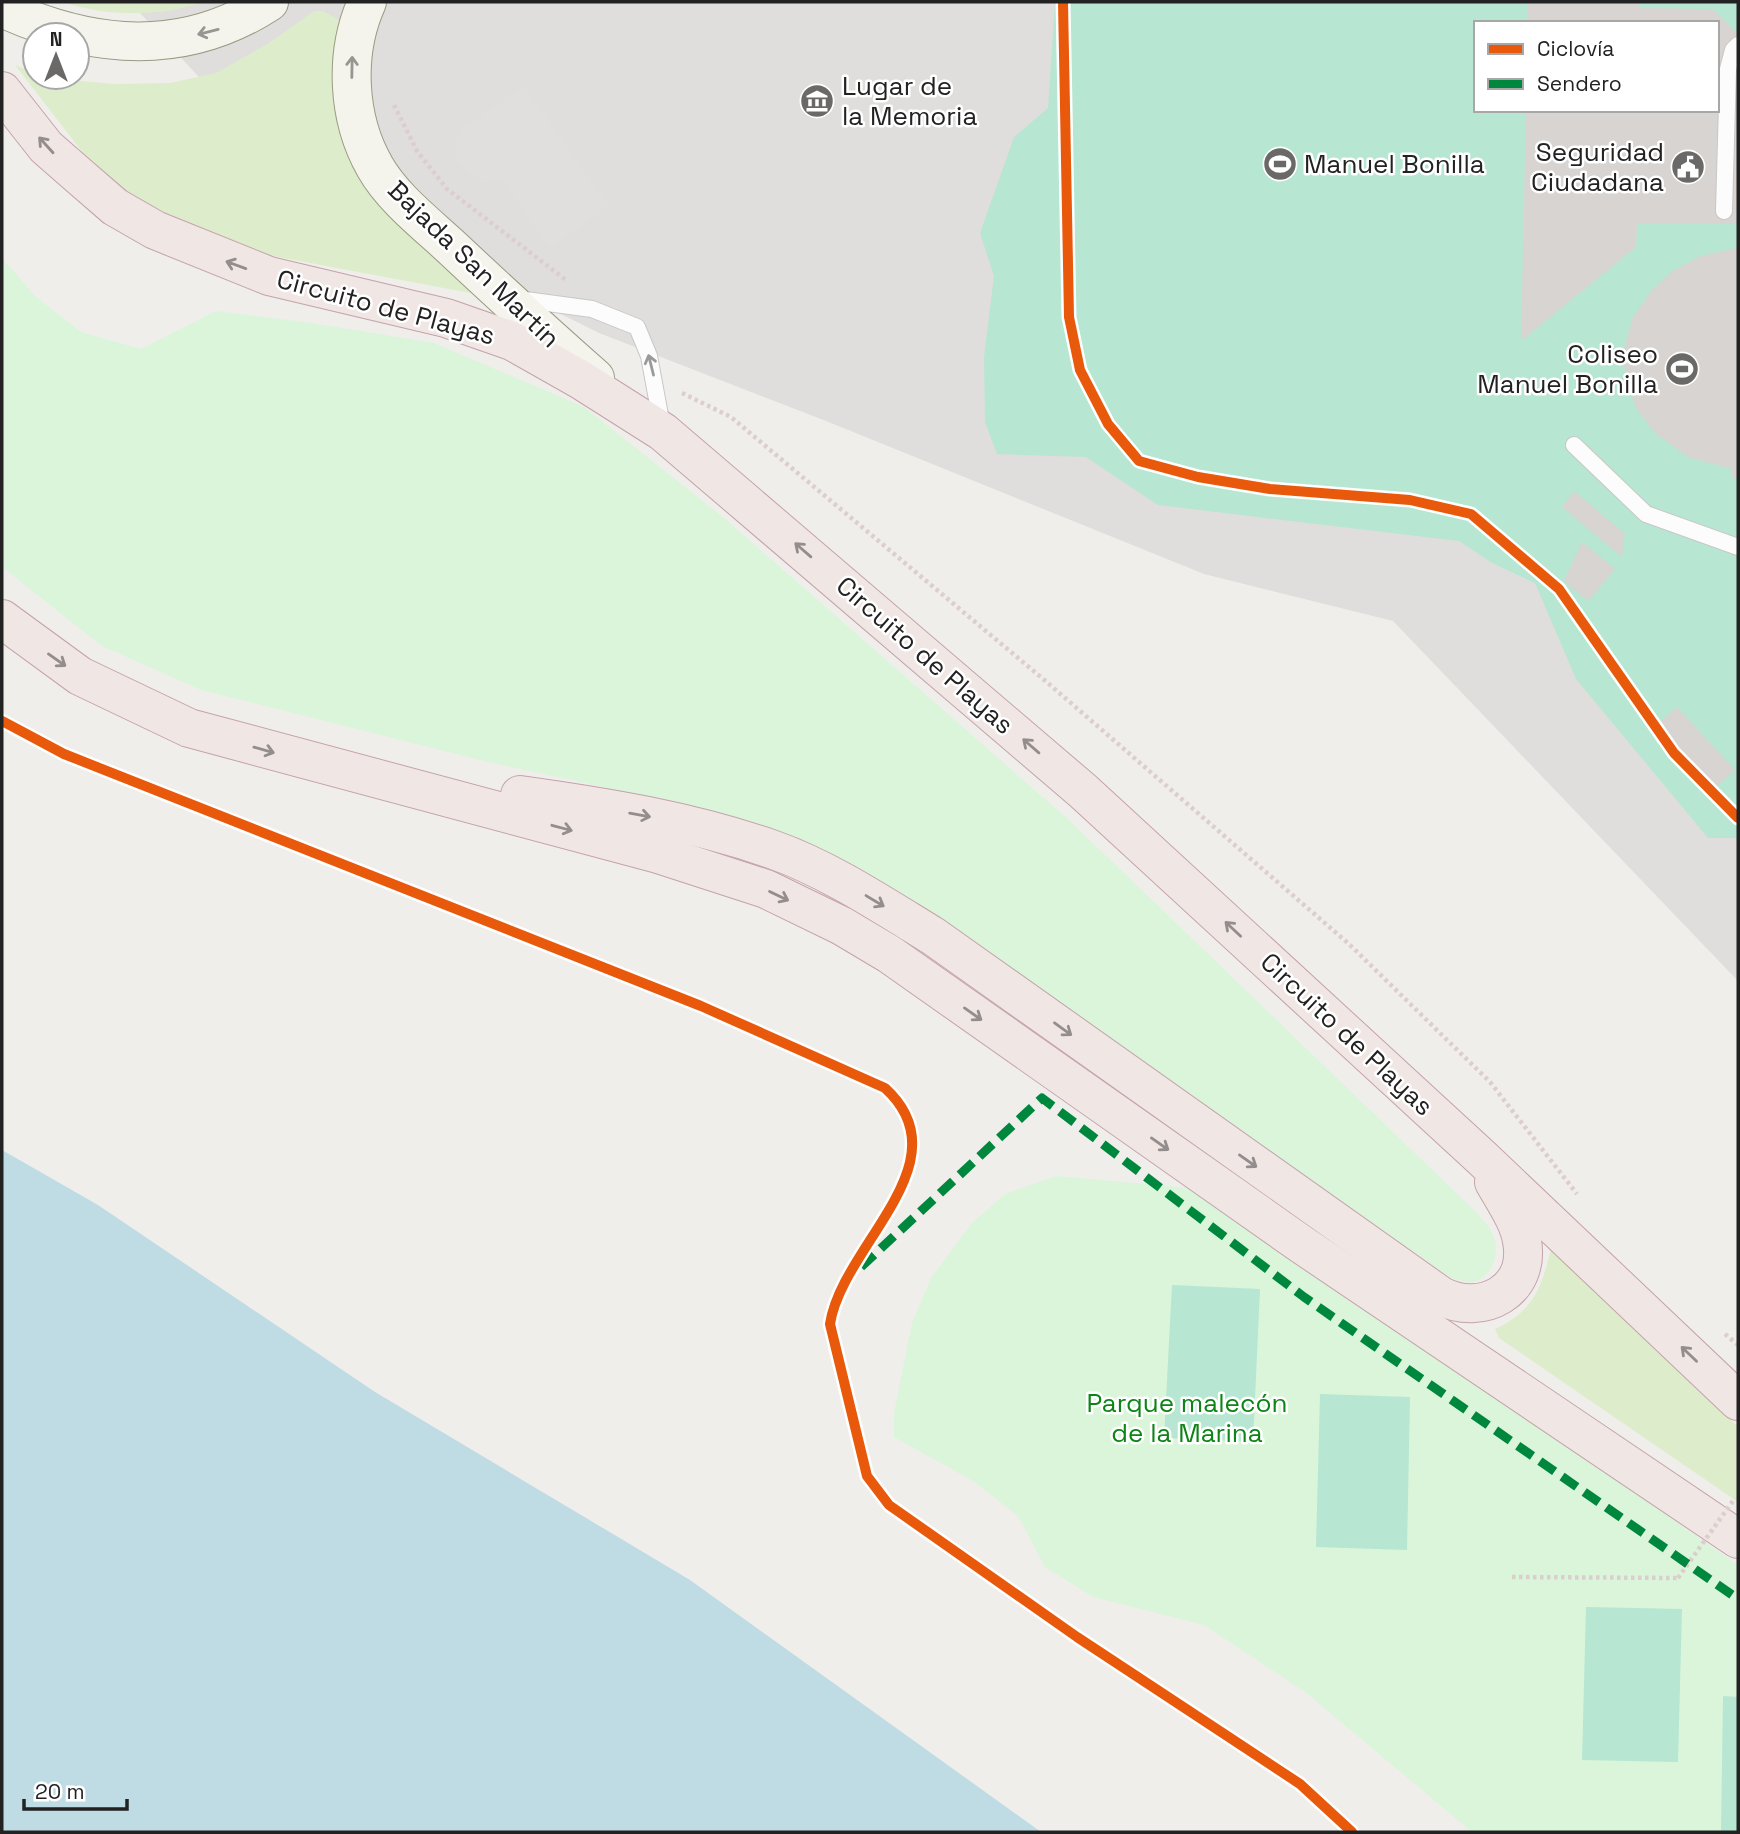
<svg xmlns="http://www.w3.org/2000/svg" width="1740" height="1834" viewBox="0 0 1740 1834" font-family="'Space Grotesk',sans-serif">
<rect width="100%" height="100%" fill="#f0eeeb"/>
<path fill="#dfdedc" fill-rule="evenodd" d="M130,2H1738V981L1393,621L1204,574L826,421L599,333L294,181ZM1476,23H1717V110H1476Z"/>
<g fill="#ddeccb">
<path d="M64,2H202C163,17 104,17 64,2Z"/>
<polygon points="314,11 323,11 339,20 334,75 335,118 347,149 492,297 262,254 156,212 119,188 87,158 15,65 35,73 35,77 115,84 170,83 216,73 269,43"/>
<path d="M1551,1248L1738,1427V1502L1499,1338L1495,1329C1534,1311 1542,1287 1551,1248Z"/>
</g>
<g fill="#daf5da">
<path d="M2,258L35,296L81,332L141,349L216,311L312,323L434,343L584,407L724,518L1070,821L1476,1212C1482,1219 1490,1227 1493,1235C1501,1251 1492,1278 1473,1282C1467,1283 1458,1280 1451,1278L1158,1073L667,801L484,761L201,690L102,646L2,567Z"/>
<polygon points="1056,1176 1202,1189 1738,1565 1738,1832 1472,1832 1305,1692 1204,1625 1093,1597 1045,1567 1018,1516 973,1481 894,1437 894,1413 912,1323 931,1278 972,1223 1005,1194"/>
</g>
<g fill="#b7e6d2" fill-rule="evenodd">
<path d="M1055,2H1738V838H1708L1576,679L1535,583L1492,563L1459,541L1158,505L1086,457L997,454L985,422L984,357L994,276L980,233L1014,137L1048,108ZM1476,23H1717V110H1476Z"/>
<polygon points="1172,1285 1260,1289 1253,1442 1164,1438"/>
<polygon points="1320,1394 1410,1397 1407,1550 1316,1547"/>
<polygon points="1586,1607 1682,1609 1678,1762 1582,1760"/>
<polygon points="1723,1696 1738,1697 1738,1832 1721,1832"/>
</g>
<polygon fill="#e0dfde" points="524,86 609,206 550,248 500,177 482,183 455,159 457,132"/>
<polygon fill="#bfdbe3" points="2,1150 98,1205 375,1392 690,1580 1041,1832 2,1832"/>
<g fill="#d7d4d2">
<polygon points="1528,2 1640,2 1640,8 1713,9 1738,34 1738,224 1637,224 1636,247 1521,341 1526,110 1717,110 1717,23 1528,23"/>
<polygon points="1738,244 1738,478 1732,478 1732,469 1688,457 1655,433 1638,411 1627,385 1623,354 1632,319 1652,290 1674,270 1701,256 1736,248"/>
<polygon points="1574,491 1624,533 1622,557 1562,507"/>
<polygon points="1582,542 1615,569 1588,601 1564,581"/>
<polygon points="1677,707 1735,770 1714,789 1656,726"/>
</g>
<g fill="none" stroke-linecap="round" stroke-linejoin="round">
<g stroke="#c9c8c7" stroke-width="18">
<g id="service">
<polyline points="1724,211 1728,69 1733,50 1738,45"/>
<polyline points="518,299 592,309 637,327 649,356 662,426"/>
<polyline points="1574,445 1646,514 1738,547"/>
</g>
</g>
<g stroke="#999a82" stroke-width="40">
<g id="secondary">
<path d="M367,2C344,53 347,118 375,167C392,197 424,222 449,245C497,290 546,335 595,378"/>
<path d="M2,8C92,49 183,58 269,2"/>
</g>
</g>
<g stroke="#c5a2ac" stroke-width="40">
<g id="trunk">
<polyline points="2,91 46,147 78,175 115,207 155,230 269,276 446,318 512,341 581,380 663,432 1083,791 1482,1158 1738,1401"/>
<polyline points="2,619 80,676 189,728 658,854 766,889 842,926 889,954 1301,1244 1738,1539"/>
<path d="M520,795C606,807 692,821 774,850C828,869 884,906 933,936L1441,1296C1482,1317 1531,1291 1522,1241C1519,1221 1504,1200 1494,1182"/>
</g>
</g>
<g stroke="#dccecd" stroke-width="4.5" stroke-dasharray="3.5 3.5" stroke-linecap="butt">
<polyline points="394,105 417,151 447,189 566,280"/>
<polyline points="682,393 731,417 1042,678 1349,944 1490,1082 1577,1194"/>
<polyline points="1725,1334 1738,1345"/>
<polyline points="1512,1577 1678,1578"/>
</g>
<use href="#service" stroke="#fdfcfc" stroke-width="16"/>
<use href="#secondary" stroke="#f4f4ed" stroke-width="38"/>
<use href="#trunk" stroke="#f0e6e4" stroke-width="38"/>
<polyline stroke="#dccecd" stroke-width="4.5" stroke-dasharray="3.5 3.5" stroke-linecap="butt" points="1678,1578 1735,1498"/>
<polyline stroke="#00873e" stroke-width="9" stroke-dasharray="18 9" stroke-linecap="butt" points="861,1267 1042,1098 1304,1297 1738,1599"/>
<g stroke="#fff" stroke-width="15">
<g id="cycleway">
<polyline points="1063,2 1069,317 1080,370 1108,424 1139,461 1198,477 1270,489 1410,500 1471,514 1559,589 1674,753 1738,818"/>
<path d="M2,721L64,754L701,1006L885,1088C966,1162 842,1245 830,1324L867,1476L889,1505L1077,1637L1300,1784L1352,1832"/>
</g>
</g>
<use href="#cycleway" stroke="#e8590c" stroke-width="10"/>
</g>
<defs><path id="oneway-shaft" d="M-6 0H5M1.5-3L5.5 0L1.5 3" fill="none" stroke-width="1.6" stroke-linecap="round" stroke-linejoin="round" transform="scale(1.75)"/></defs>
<g stroke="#969692">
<use href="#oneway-shaft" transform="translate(208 32) rotate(166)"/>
<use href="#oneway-shaft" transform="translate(352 67) rotate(-89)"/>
</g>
<g stroke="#938e8d">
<use href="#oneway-shaft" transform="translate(46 145) rotate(-132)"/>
<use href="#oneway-shaft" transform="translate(236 265) rotate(-160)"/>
<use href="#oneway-shaft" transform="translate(803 550) rotate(-139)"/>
<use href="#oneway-shaft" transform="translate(57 660) rotate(35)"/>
<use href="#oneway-shaft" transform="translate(1031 746) rotate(-139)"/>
<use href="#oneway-shaft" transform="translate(264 750) rotate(16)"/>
<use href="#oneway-shaft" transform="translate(640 815) rotate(10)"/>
<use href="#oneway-shaft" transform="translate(562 828) rotate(15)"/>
<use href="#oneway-shaft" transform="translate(779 896) rotate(26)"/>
<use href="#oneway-shaft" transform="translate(875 901) rotate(31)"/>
<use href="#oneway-shaft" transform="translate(1233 929) rotate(-137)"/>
<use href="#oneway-shaft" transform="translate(973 1014) rotate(35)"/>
<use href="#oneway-shaft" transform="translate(1063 1029) rotate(36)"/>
<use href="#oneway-shaft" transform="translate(1160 1144) rotate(35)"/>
<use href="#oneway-shaft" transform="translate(1248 1161) rotate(35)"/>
<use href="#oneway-shaft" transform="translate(1689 1354) rotate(-136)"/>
</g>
<use stroke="#9a9a9a" href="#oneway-shaft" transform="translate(651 365) rotate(-104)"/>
<defs>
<g id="museum-disc" transform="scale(1.75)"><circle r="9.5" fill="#6a6968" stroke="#fff"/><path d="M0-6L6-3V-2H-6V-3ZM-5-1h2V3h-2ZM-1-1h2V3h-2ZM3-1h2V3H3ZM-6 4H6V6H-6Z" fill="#fff"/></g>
<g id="stadium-disc" transform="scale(1.75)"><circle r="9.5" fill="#6a6968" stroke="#fff"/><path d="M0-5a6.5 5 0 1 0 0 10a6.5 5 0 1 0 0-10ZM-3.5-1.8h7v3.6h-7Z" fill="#fff"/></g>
<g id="civic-disc" transform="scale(1.75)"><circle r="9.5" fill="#6a6968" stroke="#fff"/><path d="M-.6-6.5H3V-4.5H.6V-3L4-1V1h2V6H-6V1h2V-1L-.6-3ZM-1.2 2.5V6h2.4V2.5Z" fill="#fff"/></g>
</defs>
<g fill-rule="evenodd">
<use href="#museum-disc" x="817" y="101"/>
<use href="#stadium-disc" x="1280" y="164"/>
<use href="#civic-disc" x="1688" y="167"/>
<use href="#stadium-disc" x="1682" y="369"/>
</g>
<g text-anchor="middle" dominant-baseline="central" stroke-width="5" stroke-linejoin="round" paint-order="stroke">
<g font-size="26" fill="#222" stroke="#fff" text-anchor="start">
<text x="842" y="86">Lugar de<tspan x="842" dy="30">la Memoria</tspan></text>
<text x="1664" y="152" text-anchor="end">Seguridad<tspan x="1664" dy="30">Ciudadana</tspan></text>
<text x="1304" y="164">Manuel Bonilla</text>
<text x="1658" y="354" text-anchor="end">Coliseo<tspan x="1658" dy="30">Manuel Bonilla</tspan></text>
</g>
<g font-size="26" fill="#222" stroke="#fff">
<text transform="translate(474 264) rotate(44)">Bajada San Martín</text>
<text transform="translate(386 307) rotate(15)">Circuito de Playas</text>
<text transform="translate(925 655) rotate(41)">Circuito de Playas</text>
<text transform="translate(1347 1034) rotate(43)">Circuito de Playas</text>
</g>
<g font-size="26" fill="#0c8416" stroke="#fff">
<text x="1187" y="1403">Parque malecón<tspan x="1187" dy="30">de la Marina</tspan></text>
</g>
</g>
<rect width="1740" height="1834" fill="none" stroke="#222222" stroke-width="7"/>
<rect x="1474" y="21" width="245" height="91" fill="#ffffff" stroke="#a7a7a7" stroke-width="2"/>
<rect x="1488" y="44" width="35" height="10" fill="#e8590c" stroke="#a7a7a7" stroke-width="2"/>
<text x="1537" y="56" font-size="21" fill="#222222">Ciclovía</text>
<rect x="1488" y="79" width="35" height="10" fill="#00873e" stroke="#a7a7a7" stroke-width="2"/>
<text x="1537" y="91" font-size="21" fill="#222222">Sendero</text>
<g transform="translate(56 56)"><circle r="33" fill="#ffffff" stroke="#a7a7a7" stroke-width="2"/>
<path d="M0-5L12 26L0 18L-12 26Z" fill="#6a6968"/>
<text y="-10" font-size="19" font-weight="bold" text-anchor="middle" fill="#222222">N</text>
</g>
<path d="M24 1799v10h103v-10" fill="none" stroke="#222222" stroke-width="3.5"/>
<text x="35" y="1799" font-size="21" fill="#222222" stroke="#ffffff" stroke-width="5" paint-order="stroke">20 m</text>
</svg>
